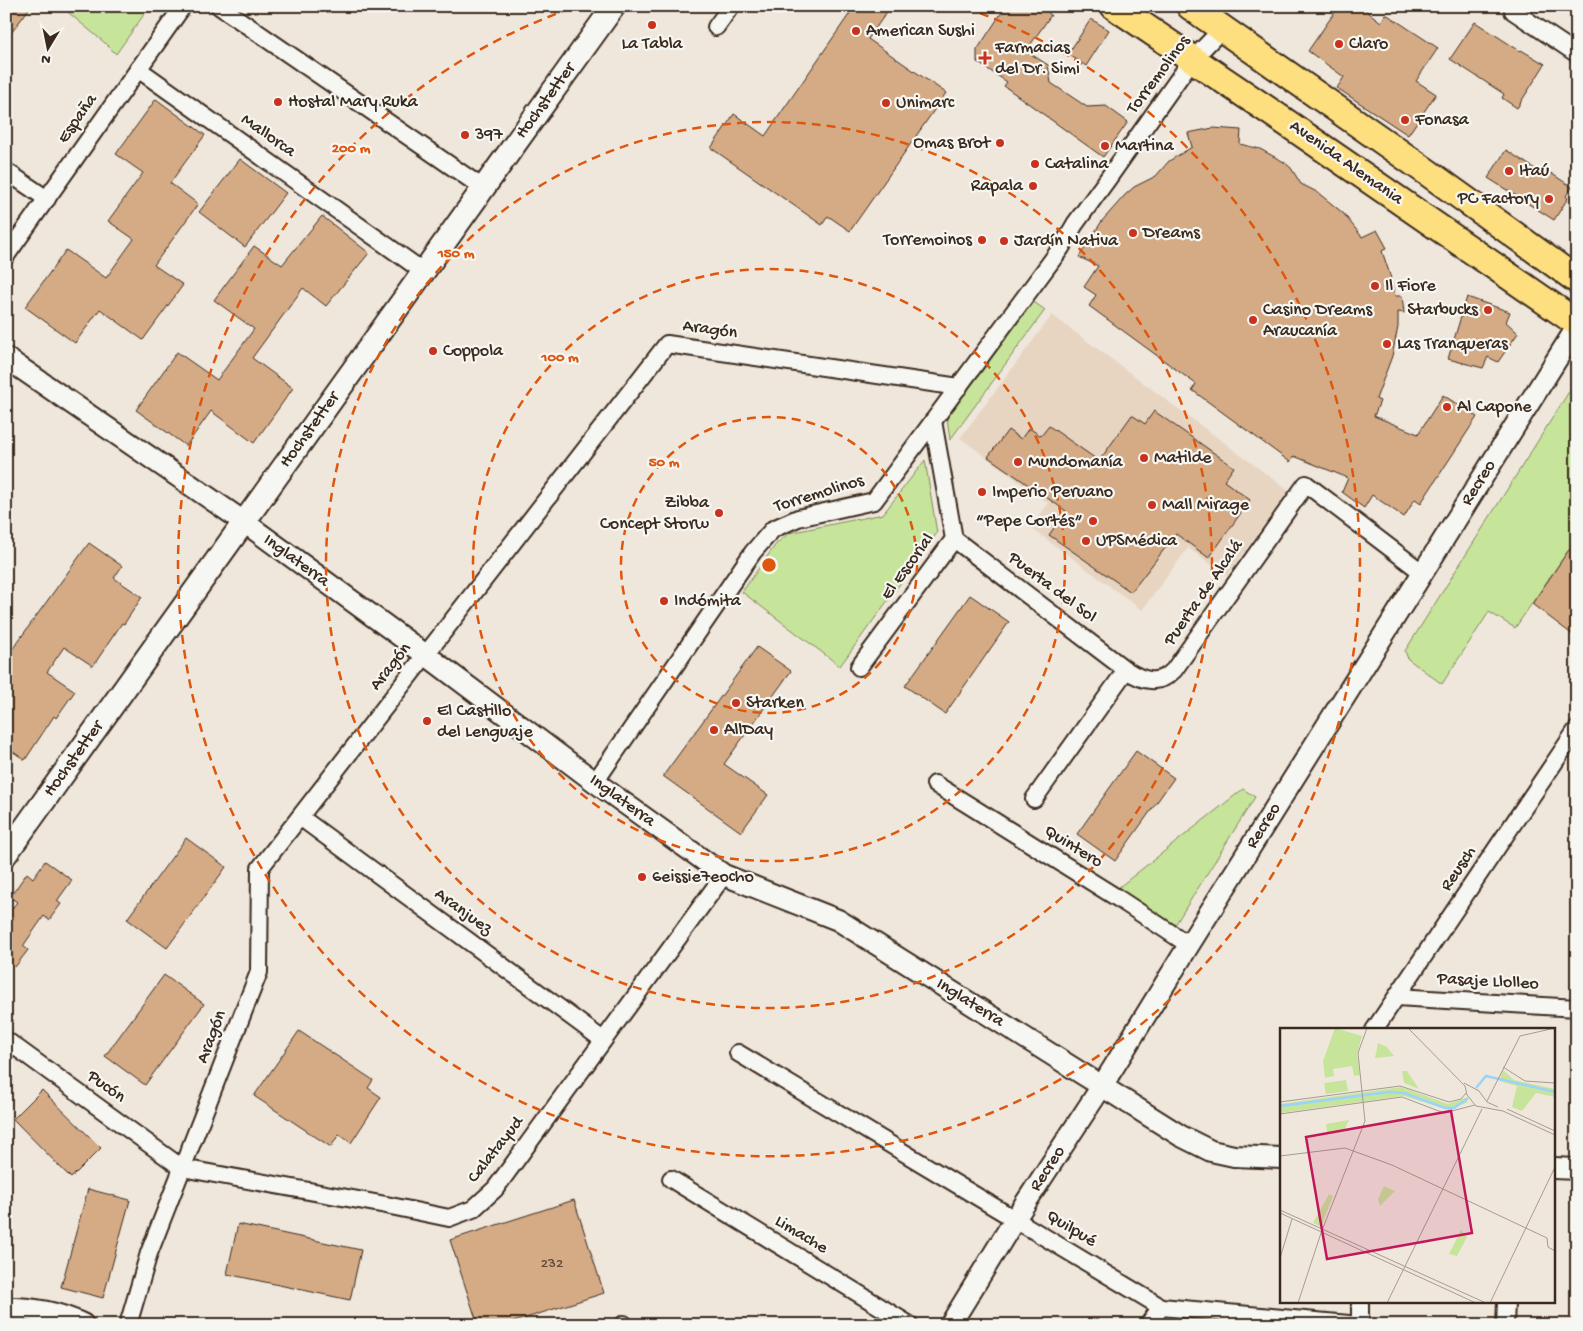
<svg xmlns="http://www.w3.org/2000/svg" width="1583" height="1331" viewBox="0 0 1583 1331" font-family="'Gochi Hand',sans-serif">
<rect width="100%" height="100%" fill="#efe7dc"/>
<filter id="ink" filterUnits="userSpaceOnUse"><feTurbulence type="fractalNoise" baseFrequency=".02" numOctaves="2"/><feDisplacementMap in="SourceGraphic" scale="10" xChannelSelector="R" yChannelSelector="G"/><feConvolveMatrix kernelMatrix="1 2 1 2 8 2 1 2 1" color-interpolation-filters="sRGB"/></filter>
<g filter="url(#ink)">
<polygon fill="#e7d5c2" points="1052,315 1289,491 1227,576 1188,548 1142,610 1031,528 1048,503 960,438"/>
<g fill="#c7e49b" stroke="#81875c">
<polygon points="64,6 150,6 116,54 105,43 70,14"/>
<polygon points="1031,300 1045,310 950,440 947,418"/>
<polygon points="1577,379 1577,538 1515,628 1489,612 1442,684 1408,659 1405,651"/>
<polygon points="925,460 937,533 840,666 742,592 776,544 789,533 883,514"/>
<polygon points="1243,789 1255,797 1175,925 1118,888"/>
</g>
<g fill="#d5ab86" stroke="#3b2a1e">
<polygon points="6,6 31,6 6,40"/>
<polygon points="855,6 891,6 868,39 946,93 850,231 828,216 822,225 711,148 734,114 765,136"/>
<polygon points="1006,6 1040,6 1051,15 1026,51 1048,65 1051,83 1087,107 1106,106 1128,122 1103,157 1004,86 1007,82 977,62 977,50"/>
<polygon points="1339,6 1360,6 1381,22 1386,14 1438,48 1416,81 1436,94 1408,135 1337,88 1344,77 1308,51"/>
<polygon points="1091,19 1109,30 1086,66 1068,54"/>
<polygon points="1475,22 1520,51 1521,50 1545,64 1517,108 1502,98 1504,94 1450,59"/>
<polygon points="156,99 205,135 170,183 198,204 154,265 183,285 143,340 100,309 75,343 25,307 66,250 106,278 134,239 108,221 143,173 116,154"/>
<polygon points="1213,128 1241,130 1240,144 1260,149 1284,162 1291,168 1301,184 1317,192 1343,213 1362,237 1377,230 1387,248 1382,251 1390,275 1395,296 1402,296 1404,313 1398,312 1398,327 1392,356 1376,399 1380,401 1374,416 1418,434 1443,395 1477,417 1421,503 1415,499 1404,517 1372,495 1364,508 1342,492 1348,478 1294,456 1290,462 1192,390 1196,384 1089,306 1096,295 1084,287 1098,266 1079,257 1102,221 1125,195 1134,187 1156,176 1169,161 1192,147 1188,133"/>
<polygon points="1506,150 1543,174 1546,170 1572,187 1566,196 1568,198 1554,220 1488,178"/>
<polygon points="240,159 286,193 245,247 199,212"/>
<polygon points="322,216 369,253 326,306 303,288 252,358 293,388 254,443 211,411 186,446 136,410 177,352 217,380 254,329 214,300 254,246 282,265"/>
<polygon points="1467,297 1510,312 1506,322 1518,333 1498,362 1488,357 1483,368 1448,359"/>
<polygon points="1154,411 1234,467 1224,481 1250,500 1209,558 1176,534 1131,592 1049,535 1066,511 988,457 1008,430 1021,439 1029,428 1041,436 1049,426 1099,461 1132,415 1145,424"/>
<polygon points="1577,538 1577,638 1532,604"/>
<polygon points="89,543 122,566 114,578 142,597 124,624 122,623 93,666 64,647 47,672 75,691 56,718 54,716 25,760 6,747 6,658"/>
<polygon points="970,595 1009,622 945,714 905,686"/>
<polygon points="757,647 791,671 724,764 768,795 741,832 663,776"/>
<polygon points="1136,751 1174,778 1115,861 1077,834"/>
<polygon points="186,838 226,867 167,948 127,919"/>
<polygon points="45,861 72,880 57,901 61,904 49,920 44,916 23,946 28,950 15,967 10,963 6,969 6,916 17,902 10,897 27,873 33,878"/>
<polygon points="164,975 204,1004 145,1085 105,1056"/>
<polygon points="299,1031 373,1080 368,1088 381,1097 351,1143 339,1134 331,1147 254,1096"/>
<polygon points="42,1090 101,1148 71,1178 13,1119"/>
<polygon points="88,1189 130,1200 103,1298 61,1287"/>
<polygon points="574,1200 604,1293 504,1325 478,1325 450,1240"/>
<polygon points="238,1224 361,1250 350,1300 227,1274"/>
</g>
<g fill="none" stroke-linecap="round" stroke-linejoin="round">
<g stroke="#3b2a1e" stroke-width="20">
<g id="minor">
<polyline points="219,6 483,188"/>
<polyline points="1513,11 1577,54"/>
<polyline points="716,27 731,6"/>
<polyline points="138,69 424,272"/>
<polyline points="6,171 47,199"/>
<polyline points="6,256 183,6"/>
<polyline points="954,539 1126,670"/>
<polyline points="859,667 954,539 933,421"/>
<polyline points="595,782 753,552 773,529 798,518 874,501 1061,248 1075,224 1107,180 1184,71 1193,59 1222,29"/>
<polyline points="935,784 1119,899 1189,945"/>
<path d="M1034,799L1126,670C1143,681 1159,686 1174,670L1306,484L1423,573"/>
<polyline points="300,817 603,1040"/>
<polyline points="1397,997 1577,1008"/>
<polyline points="1374,1030 1577,729"/>
<polyline points="6,1040 182,1168 386,1205 449,1218 473,1209 495,1189 724,875"/>
<polyline points="738,1053 1161,1307 1360,1325"/>
<polyline points="671,1179 910,1325"/>
<polyline points="624,1324 625,1325"/>
<polyline points="128,1325 149,1253 259,972 260,868 667,344 959,387"/>
<polyline points="1148,1325 1161,1307"/>
<polyline points="1360,1325 1360,1302"/>
<polyline points="1505,1325 1506,1302"/>
</g>
</g>
<g stroke="#3b2a1e" stroke-width="24">
<g id="tertiary">
<polyline points="6,358 244,522 426,655 595,782 724,875 838,920 1181,1136 1211,1151 1234,1156 1282,1158"/>
<polyline points="1554,1168 1577,1169"/>
<polyline points="950,1325 1015,1219 1102,1086 1189,945 1577,327"/>
</g>
</g>
<g stroke="#3b2a1e" stroke-width="26">
<g id="secondary">
<polyline points="6,854 614,6"/>
<path d="M6,1309C31,1308 60,1314 82,1325"/>
</g>
</g>
<g stroke="#3b2a1e" stroke-width="30">
<g id="primary">
<polyline points="1114,6 1284,121 1577,323"/>
<polyline points="1190,6 1427,172 1577,280"/>
</g>
</g>
<use href="#minor" stroke="#f6f6f2" stroke-width="16"/>
<use href="#tertiary" stroke="#f6f6f2" stroke-width="20"/>
<use href="#secondary" stroke="#f6f6f2" stroke-width="22"/>
<use href="#primary" stroke="#fedf80" stroke-width="26"/>
</g>
</g>
<g fill="none" stroke="#df570d" stroke-width="2.5" stroke-dasharray="9 6">
<circle cx="769" cy="565" r="148"/>
<circle cx="769" cy="565" r="296"/>
<circle cx="769" cy="565" r="443"/>
<path d="M966 8A591 591 0 1 1 572 8"/>
</g>
<g fill="#c8321e" stroke="#f6f6f2" stroke-width="2">
<circle cx="652" cy="25" r="5"/>
<circle cx="856" cy="31" r="5"/>
<circle cx="1339" cy="44" r="5"/>
<path d="M982.5 50.5h5v5h5v5h-5v5h-5v-5h-5v-5h5z"/>
<circle cx="278" cy="102" r="5"/>
<circle cx="886" cy="103" r="5"/>
<circle cx="1405" cy="120" r="5"/>
<circle cx="465" cy="135" r="5"/>
<circle cx="1000" cy="143" r="5"/>
<circle cx="1105" cy="146" r="5"/>
<circle cx="1035" cy="164" r="5"/>
<circle cx="1509" cy="171" r="5"/>
<circle cx="1033" cy="186" r="5"/>
<circle cx="1549" cy="199" r="5"/>
<circle cx="1133" cy="233" r="5"/>
<circle cx="982" cy="240" r="5"/>
<circle cx="1004" cy="241" r="5"/>
<circle cx="1375" cy="286" r="5"/>
<circle cx="1488" cy="310" r="5"/>
<circle cx="1253" cy="320" r="5"/>
<circle cx="1387" cy="344" r="5"/>
<circle cx="433" cy="351" r="5"/>
<circle cx="1447" cy="407" r="5"/>
<circle cx="1144" cy="458" r="5"/>
<circle cx="1018" cy="462" r="5"/>
<circle cx="982" cy="492" r="5"/>
<circle cx="1152" cy="505" r="5"/>
<circle cx="719" cy="513" r="5"/>
<circle cx="1093" cy="521" r="5"/>
<circle cx="1086" cy="541" r="5"/>
<circle cx="664" cy="601" r="5"/>
<circle cx="736" cy="703" r="5"/>
<circle cx="427" cy="721" r="5"/>
<circle cx="714" cy="730" r="5"/>
<circle cx="642" cy="877" r="5"/>
</g>
<g text-anchor="middle" dominant-baseline="central" stroke-width="4.5" stroke-linejoin="round" paint-order="stroke">
<g font-size="15" fill="#624a38">
<text x="552" y="1264">232</text>
</g>
<g font-size="18" fill="#3b2a1e" stroke="#f6f6f2" text-anchor="start">
<text x="866" y="31">American Sushi</text>
<text x="652" y="44" text-anchor="middle">La Tabla</text>
<text x="1349" y="44">Claro</text>
<text x="995" y="48">Farmacias<tspan x="995" dy="21">del Dr. Simi</tspan></text>
<text x="288" y="102">Hostal Mary Ruka</text>
<text x="896" y="103">Unimarc</text>
<text x="1415" y="120">Fonasa</text>
<text x="475" y="135">397</text>
<text x="990" y="143" text-anchor="end">Omas Brot</text>
<text x="1115" y="146">Martina</text>
<text x="1045" y="164">Catalina</text>
<text x="1519" y="171">Itaú</text>
<text x="1023" y="186" text-anchor="end">Rapala</text>
<text x="1539" y="199" text-anchor="end">PC Factory</text>
<text x="1143" y="233">Dreams</text>
<text x="972" y="240" text-anchor="end">Torremoinos</text>
<text x="1014" y="241">Jardín Nativa</text>
<text x="1385" y="286">Il Fiore</text>
<text x="1263" y="310">Casino Dreams<tspan x="1263" dy="21">Araucanía</tspan></text>
<text x="1478" y="310" text-anchor="end">Starbucks</text>
<text x="1397" y="344">Las Tranqueras</text>
<text x="443" y="351">Coppola</text>
<text x="1457" y="407">Al Capone</text>
<text x="1154" y="458">Matilde</text>
<text x="1028" y="462">Mundomanía</text>
<text x="992" y="492">Imperio Peruano</text>
<text x="709" y="503" text-anchor="end">Zibba<tspan x="709" dy="21">Concept Storw</tspan></text>
<text x="1162" y="505">Mall Mirage</text>
<text x="1083" y="521" text-anchor="end">“Pepe Cortés”</text>
<text x="1096" y="541">UPSMédica</text>
<text x="674" y="601">Indómita</text>
<text x="746" y="703">Starken</text>
<text x="437" y="711">El Castillo<tspan x="437" dy="21">del Lenguaje</tspan></text>
<text x="724" y="730">AllDay</text>
<text x="652" y="877">6eissie7eocho</text>
</g>
<g font-size="18" fill="#3b2a1e" stroke="#f6f6f2">
<text transform="translate(1159 75) rotate(-53)">Torremolinos</text>
<text transform="translate(546 101) rotate(-54)">Hochstetter</text>
<text transform="translate(78 119) rotate(-55)">España</text>
<text transform="translate(268 136) rotate(35)">Mallorca</text>
<text transform="translate(1346 163) rotate(35)">Avenida Alemania</text>
<text transform="translate(710 330) rotate(8)">Aragón</text>
<text transform="translate(310 430) rotate(-54)">Hochstetter</text>
<text transform="translate(1479 483) rotate(-58)">Recreo</text>
<text transform="translate(819 494) rotate(-17)">Torremolinos</text>
<text transform="translate(296 561) rotate(36)">Inglaterra</text>
<text transform="translate(908 567) rotate(-54)">El Escorial</text>
<text transform="translate(1052 588) rotate(37)">Puerta del Sol</text>
<text transform="translate(1204 593) rotate(-55)">Puerta de Alcalá</text>
<text transform="translate(391 667) rotate(-52)">Aragón</text>
<text transform="translate(74 759) rotate(-54)">Hochstetter</text>
<text transform="translate(622 801) rotate(36)">Inglaterra</text>
<text transform="translate(1264 826) rotate(-58)">Recreo</text>
<text transform="translate(1073 847) rotate(32)">Quintero</text>
<text transform="translate(1459 869) rotate(-56)">Reusch</text>
<text transform="translate(463 912) rotate(36)">Aranjuez</text>
<text transform="translate(1488 982) rotate(3)">Pasaje Llolleo</text>
<text transform="translate(970 1003) rotate(32)">Inglaterra</text>
<text transform="translate(212 1037) rotate(-69)">Aragón</text>
<text transform="translate(106 1087) rotate(36)">Pucón</text>
<text transform="translate(496 1150) rotate(-52)">Calatayud</text>
<text transform="translate(1048 1169) rotate(-57)">Recreo</text>
<text transform="translate(1071 1229) rotate(31)">Quilpué</text>
<text transform="translate(801 1235) rotate(31)">Limache</text>
</g>
</g>
<g transform="translate(1280 1028)">
<rect width="275" height="275" fill="#efe7dc"/>
<path d="M55,0L82,8L77,26L80,47L74,48L72,38L53,41L54,48L45,50L43,33ZM98,15L107,19L114,28L95,30ZM223,42L234,52L275,61V69L256,65L242,83L232,79L237,58L219,53ZM122,43H127L139,61L124,55ZM66,52L68,63L46,66L44,55ZM121,59L168,76L185,70L188,74L169,82L124,68L0,85V76ZM69,92L64,103L47,104L46,96ZM104,158L115,163L100,178L98,171ZM49,166L53,168L41,199L33,195ZM181,202L187,209L177,228L169,226Z" fill="#c7e49b"/>
<path fill="none" stroke="#9ad4fa" stroke-width="2.5" d="M196,60L206,48L275,64M0,78L109,64L124,65L165,80H174L188,70"/>
<path fill="none" stroke="#a79b90" stroke-width="1" d="M128,0L185,58L187,67L196,78L223,83L275,107M223,39L245,53L275,55M184,55L199,63L207,74L218,79M207,73L240,8L275,0M0,74L120,58L169,74L181,71L186,65M227,81L275,103M0,86L122,69L164,85L195,77M0,128L65,120L112,137L267,210L268,219L275,223M0,182L206,275M0,185L196,275M0,230L12,191M18,275L41,205L85,93L78,25L87,0M107,275L202,81M210,275L275,139"/>
<path fill="#c2185b" fill-opacity="0.15" stroke="#c2185b" stroke-width="2.5" d="M171,83L192,205L47,231L26,109Z"/>
<rect width="275" height="275" fill="none" stroke="#3b2a1e" stroke-width="2.5"/>
</g>
<circle cx="769" cy="565" r="8" fill="#df570d" stroke="#f6f6f2" stroke-width="2.5"/>
<g font-size="15" text-anchor="middle" font-weight="bold" fill="#df570d" stroke="#f6f6f2" stroke-width="4.5" stroke-linejoin="round" paint-order="stroke">
<text x="351" y="152">200 m</text>
<text x="456" y="257">150 m</text>
<text x="560" y="361">100 m</text>
<text x="664" y="466">50 m</text>
</g>
<rect width="1583" height="1331" fill="none" stroke="#f6f6f2" stroke-width="25"/>
<rect x="12" y="12" width="1558" height="1306" fill="none" stroke="#3b2a1e" stroke-width="2" filter="url(#ink)"/>
<g transform="translate(48 48) rotate(190)" stroke="#f6f6f2" stroke-width="4" paint-order="stroke">
<path d="M0-4L9 19L0 12L-9 19Z" fill="#3b2a1e"/>
<text y="-8" font-size="14" font-weight="bold" text-anchor="middle" fill="#3b2a1e">N</text>
</g>
</svg>
